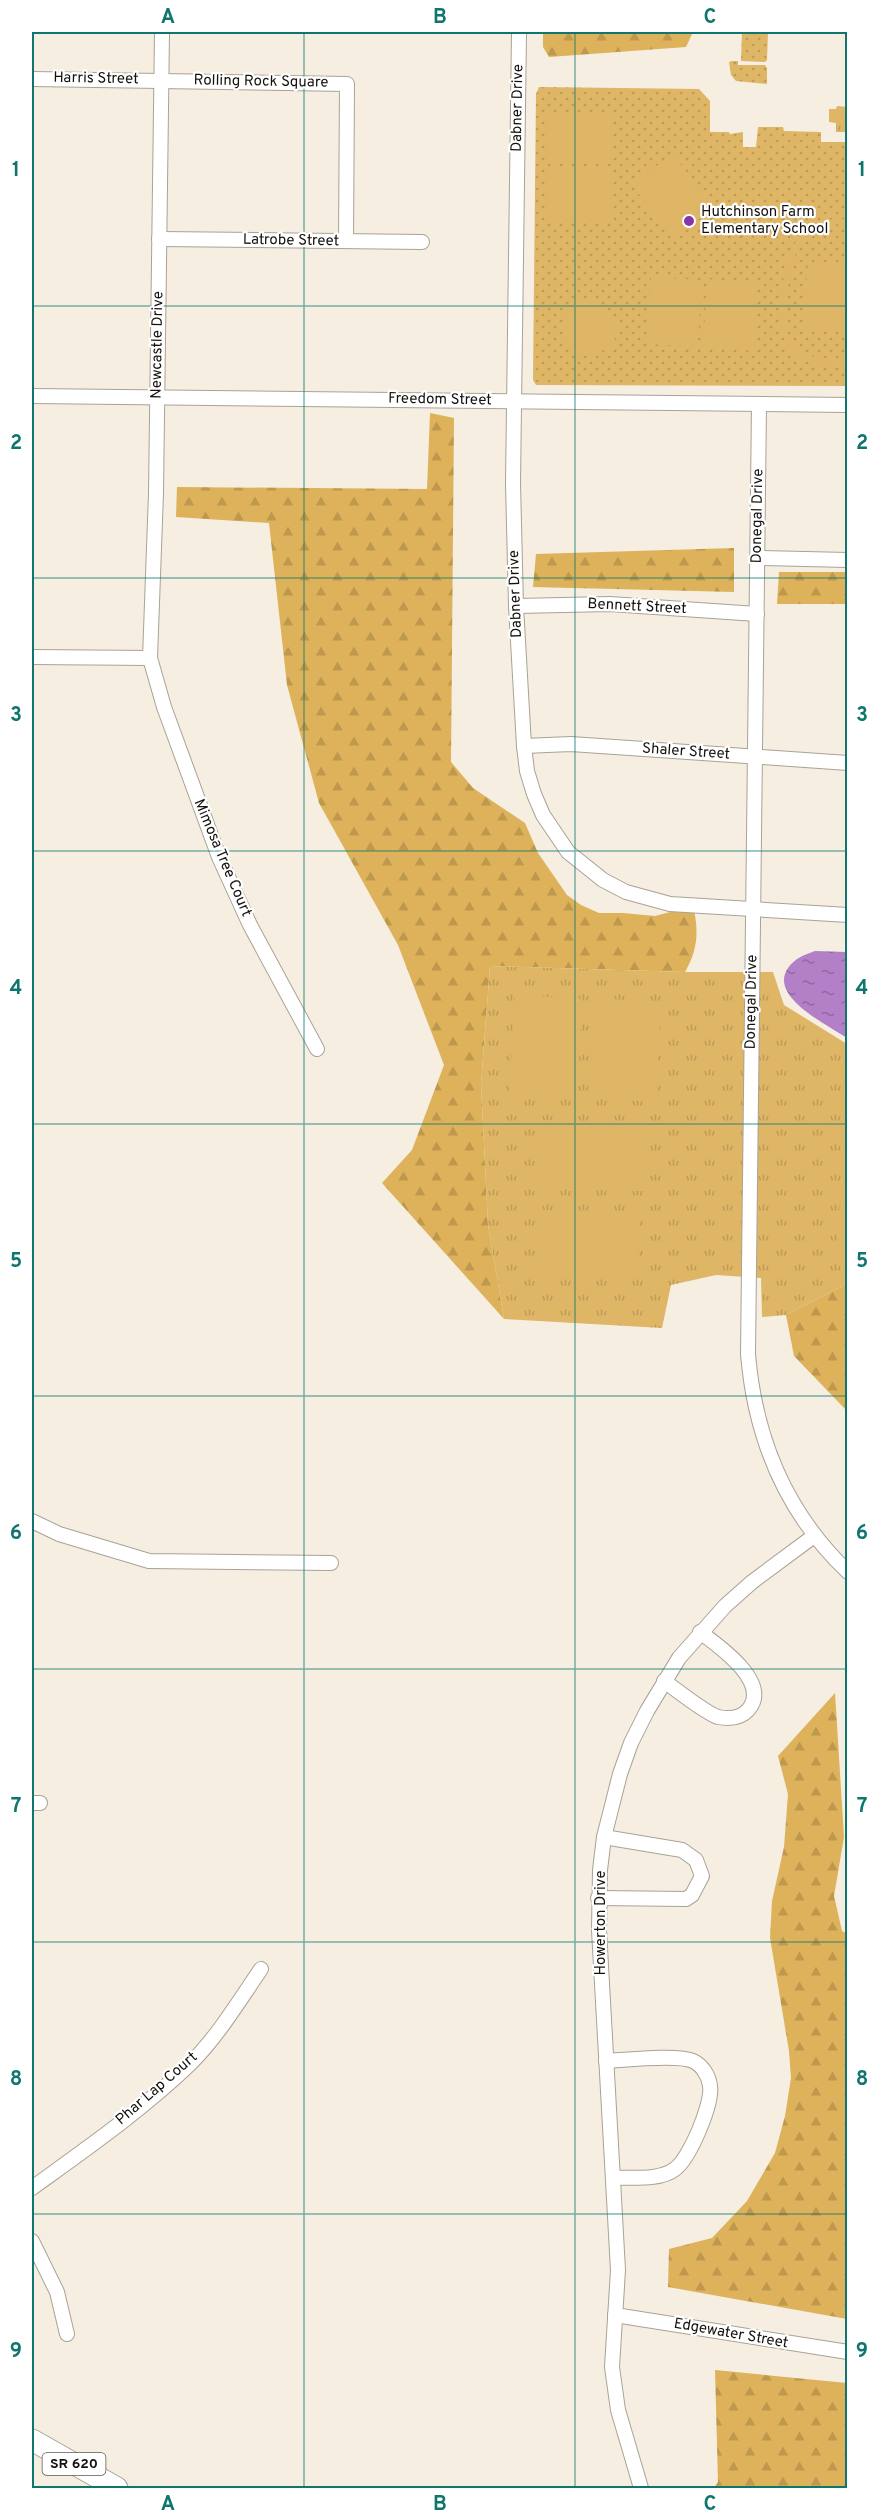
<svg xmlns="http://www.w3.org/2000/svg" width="879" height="2520" viewBox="0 0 879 2520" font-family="Overpass,sans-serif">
<defs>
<pattern id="grass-dots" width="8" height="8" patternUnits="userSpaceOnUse" patternTransform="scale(1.5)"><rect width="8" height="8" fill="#deb666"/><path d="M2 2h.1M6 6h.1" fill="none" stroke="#be9b57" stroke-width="1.8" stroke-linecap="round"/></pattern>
<pattern id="forest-firs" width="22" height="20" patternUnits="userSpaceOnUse" patternTransform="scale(1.5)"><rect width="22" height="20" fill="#ddb25a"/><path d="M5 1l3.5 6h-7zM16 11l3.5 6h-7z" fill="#bd984d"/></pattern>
<pattern id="park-tufts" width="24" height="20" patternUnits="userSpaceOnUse" patternTransform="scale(1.5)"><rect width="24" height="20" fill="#deb666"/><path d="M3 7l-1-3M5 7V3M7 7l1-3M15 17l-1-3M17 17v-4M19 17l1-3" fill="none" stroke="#be9b57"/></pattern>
<pattern id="water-ripples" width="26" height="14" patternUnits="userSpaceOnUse" patternTransform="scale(1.5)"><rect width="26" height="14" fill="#b380c8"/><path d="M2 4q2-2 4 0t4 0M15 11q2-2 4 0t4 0" fill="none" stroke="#9067a1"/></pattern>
</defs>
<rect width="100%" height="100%" fill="#f5eee1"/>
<g fill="url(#grass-dots)">
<polygon points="742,32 768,32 767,60 765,62 741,61"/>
<polygon points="732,61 738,61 738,65 765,65 767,68 767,84 736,81 731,75 729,62"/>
<polygon points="539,87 699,89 710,101 710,132 729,132 730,134 743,132 743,147 756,147 758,127 783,127 784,131 821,132 821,142 847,142 847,386 536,385 533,380 536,94"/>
</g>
<g fill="url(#forest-firs)">
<polygon points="543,32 693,32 686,47 549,57 543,47"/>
<path d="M430,413L454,418L451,762L473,788L525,823L538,853L567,895L581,905L599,913H623L655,916L693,906C699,930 698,950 685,972L490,966L481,1084L488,1225L504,1319L382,1183L412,1150L444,1065L398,945L319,803L287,685L269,523L176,517L177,487L427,489Z"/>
<polygon points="734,548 734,592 533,587 536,554"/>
<polygon points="779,572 847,572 847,604 777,604"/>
<polygon points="847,1284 847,1411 794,1356 786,1315"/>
<polygon points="835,1693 844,1837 834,1896 842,1931 848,1934 847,2319 668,2287 669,2249 712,2238 747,2201 775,2153 785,2116 791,2078 789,2051 770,1938 772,1901 784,1847 788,1794 778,1756"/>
<polygon points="715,2370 847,2383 847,2488 714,2488 718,2482"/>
</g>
<g fill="url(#park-tufts)">
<polygon points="837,106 847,107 847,132 836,132 836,123 829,122 829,109 836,109"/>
<polygon points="490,966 685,972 773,972 784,1005 847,1044 847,1284 786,1315 762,1317 761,1278 716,1275 671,1285 662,1328 504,1319 488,1225 481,1084"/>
</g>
<g fill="#deb666">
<polygon points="547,113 612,113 614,164 546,163"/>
<polygon points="673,154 714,208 672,238 631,184"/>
<polygon points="547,169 613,169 614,220 547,220"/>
<path d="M833,219H847V224C783,222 789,285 786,331C802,363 817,357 847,359V364C835,364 817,366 805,361C769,348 783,292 785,263C793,240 809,223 833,219Z"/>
<polygon points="808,262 847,264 847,331 803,329"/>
<polygon points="651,277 701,280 698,347 647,344"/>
<polygon points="707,279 758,283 754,351 703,348"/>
<path d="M580,299C609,301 629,324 609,350C593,351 575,357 563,344L566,307L570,303Z"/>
<polygon points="515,995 582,999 577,1099 509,1095"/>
<polygon points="593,998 661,1002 656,1102 588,1098"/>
<polygon points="541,1120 644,1123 642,1191 539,1188"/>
<polygon points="839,1207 847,1207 847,1251 838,1251"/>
<polygon points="539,1210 639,1212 638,1279 537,1277"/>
</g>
<path fill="url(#water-ripples)" d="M815,951L847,952V1038C828,1025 768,997 788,968C795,958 804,955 815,951Z"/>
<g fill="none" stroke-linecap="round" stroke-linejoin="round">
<g stroke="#a9a297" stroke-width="16">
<g id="minor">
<polyline points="162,32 156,493 150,658 164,707 219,857 250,925 317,1049"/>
<polyline points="519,32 513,483 516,606 524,746 527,771 534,794 543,815 568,852 603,880 626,892 670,904 848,915"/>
<polyline points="32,79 347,84 346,241"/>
<polyline points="159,239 422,242"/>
<polyline points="32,396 848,405"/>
<path d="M759,404L748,1354C755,1438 786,1513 848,1572"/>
<polyline points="757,558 848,560"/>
<polyline points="516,606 610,604 757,614"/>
<polyline points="32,657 150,658"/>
<polyline points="524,746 571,744 848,763"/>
<polyline points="32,1521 59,1534 149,1561 331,1563"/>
<path d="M664,1681C677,1690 705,1713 718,1717C729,1719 741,1718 748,1710C772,1683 719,1646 700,1632"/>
<polyline points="32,1803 40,1803"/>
<polyline points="598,1898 686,1899 692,1895 702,1876 696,1860 682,1850 604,1837"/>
<path d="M606,2061C625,2060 678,2054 693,2061C702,2065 709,2076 710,2086C713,2103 690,2158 675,2169C659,2181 633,2177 613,2178"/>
<path d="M32,2188C86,2149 142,2110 190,2064C218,2036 239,2001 261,1969"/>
<polyline points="32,2241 57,2292 67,2334"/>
<polyline points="615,2315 848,2352"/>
<polyline points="641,2488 618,2410 612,2367 618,2270 599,1930 600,1870 604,1837 620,1774 631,1743 647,1711 679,1658 725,1606 752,1582 814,1536"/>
</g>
</g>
<g stroke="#a9a297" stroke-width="23">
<polyline id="primary" points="32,2440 117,2488"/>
</g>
<use href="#minor" stroke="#fff" stroke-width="14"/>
<use href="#primary" stroke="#fff" stroke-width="21"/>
</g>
<path fill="none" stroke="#0f766e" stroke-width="1.5" stroke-opacity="0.55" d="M304,32V2488M575,32V2488M32,306H848M32,578H848M32,851H848M32,1124H848M32,1396H848M32,1669H848M32,1942H848M32,2214H848"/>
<circle fill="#8736a5" stroke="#fff" stroke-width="2" cx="689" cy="221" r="6"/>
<g text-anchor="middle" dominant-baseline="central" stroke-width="4.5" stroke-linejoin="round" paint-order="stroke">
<rect fill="#fff" stroke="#5a5956" stroke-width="1.5" x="42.5" y="2453" width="63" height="22" rx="4.5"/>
<g font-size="14" font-weight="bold" fill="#14120e">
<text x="74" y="2464">SR 620</text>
</g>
<g font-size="15" fill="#14120e" stroke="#fff">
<text transform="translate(96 79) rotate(1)">Harris Street</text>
<text transform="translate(261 82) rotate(1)">Rolling Rock Square</text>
<text transform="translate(518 108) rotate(-89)">Dabner Drive</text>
<text transform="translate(291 241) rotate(1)">Latrobe Street</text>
<text transform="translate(158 345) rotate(-89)">Newcastle Drive</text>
<text transform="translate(440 400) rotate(1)">Freedom Street</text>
<text transform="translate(758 516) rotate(-89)">Donegal Drive</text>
<text transform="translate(516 594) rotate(-92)">Dabner Drive</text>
<text transform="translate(637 607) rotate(3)">Bennett Street</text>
<text transform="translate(686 752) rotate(4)">Shaler Street</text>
<text transform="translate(222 858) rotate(67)">Mimosa Tree Court</text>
<text transform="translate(752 1002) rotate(-89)">Donegal Drive</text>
<text transform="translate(601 1923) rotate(-90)">Howerton Drive</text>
<text transform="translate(157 2089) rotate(-41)">Phar Lap Court</text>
<text transform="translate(731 2334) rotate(10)">Edgewater Street</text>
</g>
<g font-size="15" fill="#14120e" stroke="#fff" text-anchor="start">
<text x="701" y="212">Hutchinson Farm<tspan x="701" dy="17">Elementary School</tspan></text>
</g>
</g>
<rect width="879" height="2520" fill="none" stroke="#ffffff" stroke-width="66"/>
<rect x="33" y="33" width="813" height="2454" fill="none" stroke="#0f766e" stroke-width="2"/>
<g font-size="20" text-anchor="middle" font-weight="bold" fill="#0f766e">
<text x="168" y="23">A</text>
<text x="440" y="23">B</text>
<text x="710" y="23">C</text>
<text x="16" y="176">1</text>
<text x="862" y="176">1</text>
<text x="16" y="449">2</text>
<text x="862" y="449">2</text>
<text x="16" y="721">3</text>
<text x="862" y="721">3</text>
<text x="16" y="994">4</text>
<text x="862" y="994">4</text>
<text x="16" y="1267">5</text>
<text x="862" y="1267">5</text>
<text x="16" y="1539">6</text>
<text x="862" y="1539">6</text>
<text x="16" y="1812">7</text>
<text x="862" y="1812">7</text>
<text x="16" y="2085">8</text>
<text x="862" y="2085">8</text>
<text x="16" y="2357">9</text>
<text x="862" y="2357">9</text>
<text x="168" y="2510">A</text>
<text x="440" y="2510">B</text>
<text x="710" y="2510">C</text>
</g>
</svg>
